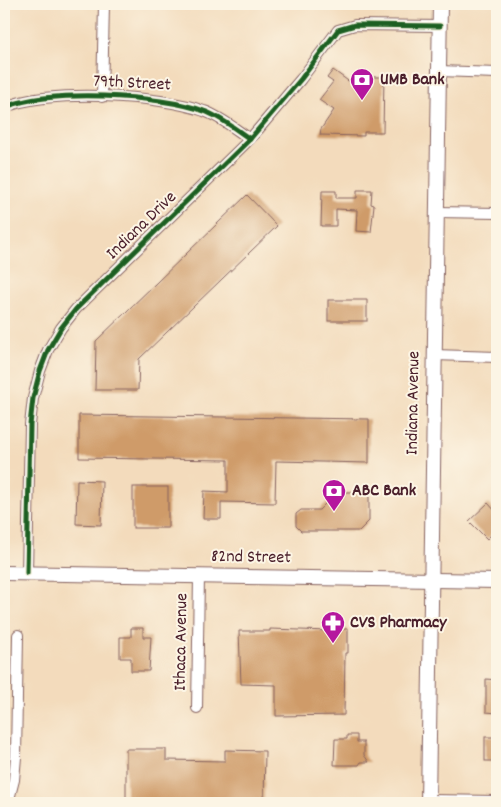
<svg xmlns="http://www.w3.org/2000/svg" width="501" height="807" viewBox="0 0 501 807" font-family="Dekko,sans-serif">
<rect width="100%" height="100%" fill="#fcf5e5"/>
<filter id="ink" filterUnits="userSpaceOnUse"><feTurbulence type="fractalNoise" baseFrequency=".02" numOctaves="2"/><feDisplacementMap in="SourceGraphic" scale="10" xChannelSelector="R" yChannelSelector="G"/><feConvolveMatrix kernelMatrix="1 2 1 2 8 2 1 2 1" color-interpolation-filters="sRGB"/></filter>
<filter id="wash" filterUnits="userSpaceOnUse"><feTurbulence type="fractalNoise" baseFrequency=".0096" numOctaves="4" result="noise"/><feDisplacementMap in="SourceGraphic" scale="20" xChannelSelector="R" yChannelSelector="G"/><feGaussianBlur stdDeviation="1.12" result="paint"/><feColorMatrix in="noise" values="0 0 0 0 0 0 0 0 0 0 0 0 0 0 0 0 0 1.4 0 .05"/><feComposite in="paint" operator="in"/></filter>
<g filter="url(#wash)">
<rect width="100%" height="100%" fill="#f3dbbc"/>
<g id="blocks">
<g fill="#cf9b69">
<polygon points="333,70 351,83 366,84 366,77 384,77 383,132 364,132 364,136 320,135 321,129 334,110 319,100 333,82 327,78"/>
<polygon points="357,190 372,190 371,204 374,205 371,232 356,231 357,210 336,209 336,226 321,226 322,191 336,191 336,198 357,198"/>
<polygon points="247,195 277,226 139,359 138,390 95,390 96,341"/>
<rect x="328" y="300" width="39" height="21"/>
<polygon points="79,415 369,419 369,463 276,461 275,503 221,502 221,519 203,519 204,491 228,492 228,460 79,458"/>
<polygon points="77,480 102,481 101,525 76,524"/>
<rect x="133" y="487" width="35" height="41"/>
<polygon points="337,492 365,492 369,497 369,521 359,531 301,531 296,526 296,514 301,510 319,510"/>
<polygon points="488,503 497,513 497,529 487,539 469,521"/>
<polygon points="131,628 143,628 143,637 151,637 149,671 131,671 131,658 120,658 120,637 131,637"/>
<polygon points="270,629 330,631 330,629 348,629 348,653 345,653 344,715 276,716 276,685 241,684 239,631 270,631"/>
<polygon points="486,679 497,680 497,713 486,712"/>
<polygon points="347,735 357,735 357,742 364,742 364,755 369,762 361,762 359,765 334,765 335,739 347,739"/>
<rect x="485" y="737" width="12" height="24"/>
<polygon points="126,749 166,749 166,760 225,761 225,750 265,751 264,803 126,803"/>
</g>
</g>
</g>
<g filter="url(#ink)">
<use href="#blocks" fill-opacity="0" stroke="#85615e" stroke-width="1"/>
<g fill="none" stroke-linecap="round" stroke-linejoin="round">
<g stroke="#85615e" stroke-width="12">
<g id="street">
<polyline points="439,71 497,73"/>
<polyline points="102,97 104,4"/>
<path d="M4,108C44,88 162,95 204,111C221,117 235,129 250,139"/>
<polyline points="436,212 497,213"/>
<polyline points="434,355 497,357"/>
<polyline points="27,573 30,425 33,398 40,371 48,350 61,328 76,309 250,139 301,79 338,30 355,25 440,26"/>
<polyline points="197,708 199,576"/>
<polyline points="428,800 497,801"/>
<polyline points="8,803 14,780 16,757 18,635"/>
</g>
</g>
<g stroke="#85615e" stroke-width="16">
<g id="secondary">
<polyline points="4,573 497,581"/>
<polyline points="428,803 440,4"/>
</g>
</g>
<use href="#street" stroke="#fff" stroke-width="10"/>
<use href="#secondary" stroke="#fff" stroke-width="14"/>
<g stroke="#fcf5e5" stroke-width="8">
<g id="cycleway">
<path d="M4,108C44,88 162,95 204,111C221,117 235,129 250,139"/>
<polyline points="27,573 30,425 33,398 40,371 48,350 61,328 76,309 250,139 301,79 338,30 355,25 440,26"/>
</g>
</g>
<use href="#cycleway" stroke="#1b5e20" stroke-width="5"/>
</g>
</g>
<defs>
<g id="bank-pin" transform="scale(1.25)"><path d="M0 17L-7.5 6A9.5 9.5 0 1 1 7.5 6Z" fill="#b5179e" stroke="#fcf5e5"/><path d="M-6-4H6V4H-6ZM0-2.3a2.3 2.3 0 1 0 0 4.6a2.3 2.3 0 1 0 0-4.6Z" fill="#fff"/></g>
<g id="pharmacy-pin" transform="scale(1.25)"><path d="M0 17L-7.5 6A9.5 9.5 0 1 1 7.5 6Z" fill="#b5179e" stroke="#fcf5e5"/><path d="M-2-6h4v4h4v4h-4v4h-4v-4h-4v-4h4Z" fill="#fff"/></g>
</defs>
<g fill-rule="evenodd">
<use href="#bank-pin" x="362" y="80"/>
<use href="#bank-pin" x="334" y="491"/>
<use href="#pharmacy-pin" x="333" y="623"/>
</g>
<g text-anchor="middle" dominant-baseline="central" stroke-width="4" stroke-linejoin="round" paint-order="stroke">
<g font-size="18" font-weight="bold" fill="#4a1f2b" stroke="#fcf5e5" text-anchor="start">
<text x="380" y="80">UMB Bank</text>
<text x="352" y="491">ABC Bank</text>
<text x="350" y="623">CVS Pharmacy</text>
</g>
<g font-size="18" fill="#4a1f2b" stroke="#fcf5e5">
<text transform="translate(132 84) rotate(3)">79th Street</text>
<text transform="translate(142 226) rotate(-44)">Indiana Drive</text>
<text transform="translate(414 403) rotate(-89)">Indiana Avenue</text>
<text transform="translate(251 558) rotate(1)">82nd Street</text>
<text transform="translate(182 642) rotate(-89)">Ithaca Avenue</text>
</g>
</g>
<rect width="501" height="807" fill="none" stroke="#fcf5e5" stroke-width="20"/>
</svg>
